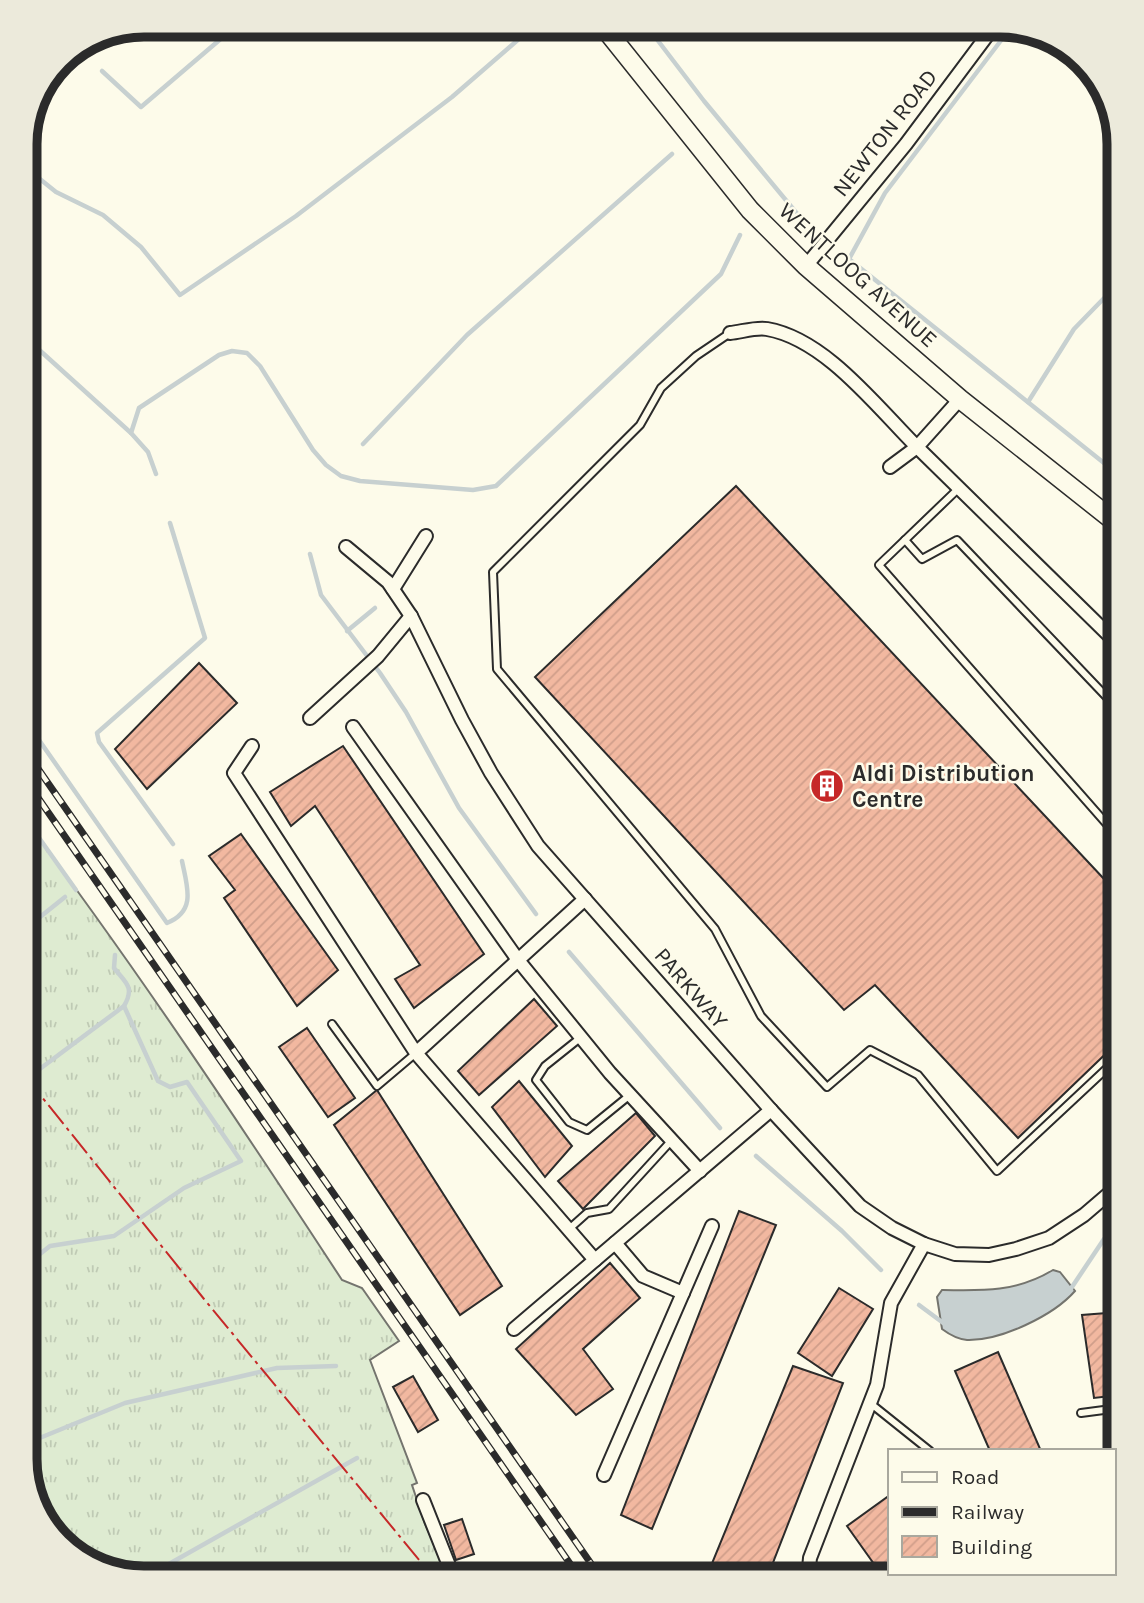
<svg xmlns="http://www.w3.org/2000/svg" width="1144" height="1603" viewBox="0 0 1144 1603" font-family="Karla,sans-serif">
<defs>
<pattern id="grass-tufts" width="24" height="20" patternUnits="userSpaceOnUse" patternTransform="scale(1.75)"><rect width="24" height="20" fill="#deebd1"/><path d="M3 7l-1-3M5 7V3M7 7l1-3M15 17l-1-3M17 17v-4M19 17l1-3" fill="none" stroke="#bfcab4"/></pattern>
<pattern id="building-hatch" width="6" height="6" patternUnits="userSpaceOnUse" patternTransform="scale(1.75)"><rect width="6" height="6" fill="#f2b8a0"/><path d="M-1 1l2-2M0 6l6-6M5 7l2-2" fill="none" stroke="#d09e8a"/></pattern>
</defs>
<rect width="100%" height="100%" fill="#fdfbea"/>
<path fill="url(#grass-tufts)" stroke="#74746e" stroke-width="2" d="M25,820C137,969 240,1124 342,1280L362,1288L399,1341L370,1360L417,1483L412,1485L425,1524L449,1578H136L84,1562L41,1519L25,1459Z"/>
<path fill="#c7d0d0" stroke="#74746e" stroke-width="2" d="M1053,1270L1060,1272L1075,1291C1053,1316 1000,1341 967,1340C957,1339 950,1335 942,1329L937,1297L942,1290C983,1291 1017,1292 1053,1270Z"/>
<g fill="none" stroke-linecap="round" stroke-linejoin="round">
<g stroke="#c7d0d0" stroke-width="4.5">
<polyline points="646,25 704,101 804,222"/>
<polyline points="1012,26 885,193 849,259 1119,475"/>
<polyline points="1011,28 1027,31"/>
<polyline points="102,71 141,107 237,25"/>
<polyline points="25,167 56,192 103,215 141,247 180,295 296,216 452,97 535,25"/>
<polyline points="25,337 131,433"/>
<polyline points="1028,402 1074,329 1110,292"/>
<polyline points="363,444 467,335 672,154"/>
<polyline points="156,474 148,452 131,433 139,408 219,355 232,351 247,353 260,366 313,450 326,465 341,476 360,481 473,490 496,486 721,274 740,235"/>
<polyline points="170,523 205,638 97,733 99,742 173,844"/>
<polyline points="310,554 321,595 380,673 406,712 459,808 536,914"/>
<polyline points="347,631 375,608"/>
<path d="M25,720L167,923C197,911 187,886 182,861"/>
<polyline points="25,818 76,890"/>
<polyline points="25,929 65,897"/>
<polyline points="569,952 720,1128"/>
<path d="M25,1080L124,1006C135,987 126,983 114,968L115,955"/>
<polyline points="756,1156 842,1231 881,1270"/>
<polyline points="25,1266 50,1246 114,1236 184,1188 241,1161 187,1082 170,1087 158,1081 124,1006"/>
<polyline points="1070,1290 1104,1239"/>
<polyline points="919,1305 946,1325"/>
<polyline points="25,1444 125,1403 277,1368 336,1366"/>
<polyline points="144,1578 357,1458"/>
</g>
</g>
<g fill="url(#building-hatch)" stroke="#2b2b2b" stroke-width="2">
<polygon points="736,486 1119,895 1119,1041 1018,1138 875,985 844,1010 535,677"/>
<polygon points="199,663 237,703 147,789 115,749"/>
<polygon points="343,746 484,954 414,1008 395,979 420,965 315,806 291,826 270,792"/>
<polygon points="241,834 338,970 297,1006 224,898 235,890 209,856"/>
<polygon points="534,999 557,1026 479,1095 458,1071"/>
<polygon points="307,1028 355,1098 328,1117 279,1047"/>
<polygon points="519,1081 572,1146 545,1177 492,1107"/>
<polygon points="377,1090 502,1286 460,1315 334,1125"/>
<polygon points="636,1113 655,1136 583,1209 558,1181"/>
<polygon points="739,1211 776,1225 652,1529 621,1515"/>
<polygon points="610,1263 640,1298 583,1349 613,1389 576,1415 516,1349"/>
<polygon points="839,1288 873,1309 832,1376 798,1353"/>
<polygon points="1119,1312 1119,1395 1094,1398 1082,1315"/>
<polygon points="998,1352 1041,1451 990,1451 955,1371"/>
<polygon points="793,1366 843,1383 767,1578 706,1578"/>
<polygon points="413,1376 438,1420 418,1432 393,1387"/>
<polygon points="890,1495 890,1573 966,1573 970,1578 884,1578 847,1526"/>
<polygon points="462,1519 474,1554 456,1560 444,1525"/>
</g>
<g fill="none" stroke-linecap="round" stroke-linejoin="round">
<g stroke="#2b2b2b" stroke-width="10">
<g id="service">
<polyline points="730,333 696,356 661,388 640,425 493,572 497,669 715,929 761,1016 827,1087 870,1050 918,1075 997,1171 1119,1057"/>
<polyline points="959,488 879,565 1119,838"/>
<polyline points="905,540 922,559 957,540 1119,710"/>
<polyline points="332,1024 377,1086 416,1053"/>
<polyline points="580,1038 545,1066 536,1080 569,1122 587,1130 630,1095"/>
<polyline points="568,1230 587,1213 609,1209 672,1140"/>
<polyline points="870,1403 930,1451"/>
<polyline points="1081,1413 1119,1408"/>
<polyline points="1013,1573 1014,1575"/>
</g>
</g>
<g stroke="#2b2b2b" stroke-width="16">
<g id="minor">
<polyline points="806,266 906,144 995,25"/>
<path d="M730,333C741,332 756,327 767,329C825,339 876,406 917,447L890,467"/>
<polyline points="960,399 917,447 1119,645"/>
<polyline points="346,547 388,582 411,616 462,720 491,773 538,846 771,1110 860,1206 892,1228 924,1244 955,1254 989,1255 1016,1249 1049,1238 1084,1215 1119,1185"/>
<polyline points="393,589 426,536"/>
<polyline points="310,718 378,656 411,616"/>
<polyline points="353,727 518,960 610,1073 700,1171"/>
<polyline points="252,746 234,773 416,1053 595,1260"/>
<polyline points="416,1053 585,899"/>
<polyline points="615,1243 643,1276 683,1293"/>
<polyline points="514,1329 771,1110"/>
<polyline points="604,1475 712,1226"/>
<polyline points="423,1500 454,1578"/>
<polyline points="808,1578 810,1558 877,1385 891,1303 924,1244"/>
</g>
</g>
<g stroke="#2b2b2b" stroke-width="21">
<polyline id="secondary" points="602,25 750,210 806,266 960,399 1119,525"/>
</g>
<use href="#service" stroke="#fdfbea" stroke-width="6"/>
<use href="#minor" stroke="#fdfbea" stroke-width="12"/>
<use href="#secondary" stroke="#fdfbea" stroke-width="18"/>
<g stroke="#2b2b2b" stroke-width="7">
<g id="rail">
<polyline points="25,750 601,1578"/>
<polyline points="25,779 580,1578"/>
</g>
</g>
<use href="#rail" stroke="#fdfbea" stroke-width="4.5" stroke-dasharray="13" stroke-linecap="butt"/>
<polyline stroke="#c62828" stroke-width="2" stroke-dasharray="24 5 3.5 5" stroke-linecap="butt" points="25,1076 204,1299 434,1578"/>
</g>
<defs>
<g id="building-disc" transform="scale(1.75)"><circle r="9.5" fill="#c62828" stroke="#fdfbea"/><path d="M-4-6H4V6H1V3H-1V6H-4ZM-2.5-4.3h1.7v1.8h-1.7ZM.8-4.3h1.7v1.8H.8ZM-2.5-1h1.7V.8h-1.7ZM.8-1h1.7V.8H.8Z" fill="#fff"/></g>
</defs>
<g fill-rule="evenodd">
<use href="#building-disc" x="827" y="786"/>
</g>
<g text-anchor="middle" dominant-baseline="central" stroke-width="5" stroke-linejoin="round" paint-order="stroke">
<g font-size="23" fill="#2b2b2b" stroke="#fdfbea">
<text transform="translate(885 133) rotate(-52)">NEWTON ROAD</text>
<text transform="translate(858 275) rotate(42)">WENTLOOG AVENUE</text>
<text transform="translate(691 988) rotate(49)">PARKWAY</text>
</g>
<g font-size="23" font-weight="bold" fill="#2b2b2b" stroke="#fdfbea" text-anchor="start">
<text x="852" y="773">Aldi Distribution<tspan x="852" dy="26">Centre</tspan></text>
</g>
</g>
<path d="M0 0H1144V1603H0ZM144 37H1000A107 107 0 0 1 1107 144V1459A107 107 0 0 1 1000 1566H144A107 107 0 0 1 37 1459V144A107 107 0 0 1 144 37Z" fill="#eceadb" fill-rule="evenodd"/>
<path fill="none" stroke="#2b2b2b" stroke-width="9" d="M144 37H1000A107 107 0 0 1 1107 144V1459A107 107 0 0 1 1000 1566H144A107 107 0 0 1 37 1459V144A107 107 0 0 1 144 37Z"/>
<rect x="888" y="1449" width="228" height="126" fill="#fdfbea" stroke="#a9a89e" stroke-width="2"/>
<rect x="902" y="1472" width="35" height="10" fill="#fdfbea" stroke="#a9a89e" stroke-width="2"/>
<text x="951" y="1484" font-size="21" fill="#2b2b2b">Road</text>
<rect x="902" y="1507" width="35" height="10" fill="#2b2b2b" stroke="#a9a89e" stroke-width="2"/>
<text x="951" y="1519" font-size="21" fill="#2b2b2b">Railway</text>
<rect x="902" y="1536" width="35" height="21" fill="url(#building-hatch)" stroke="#a9a89e" stroke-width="2"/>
<text x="951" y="1554" font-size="21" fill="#2b2b2b">Building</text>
</svg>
